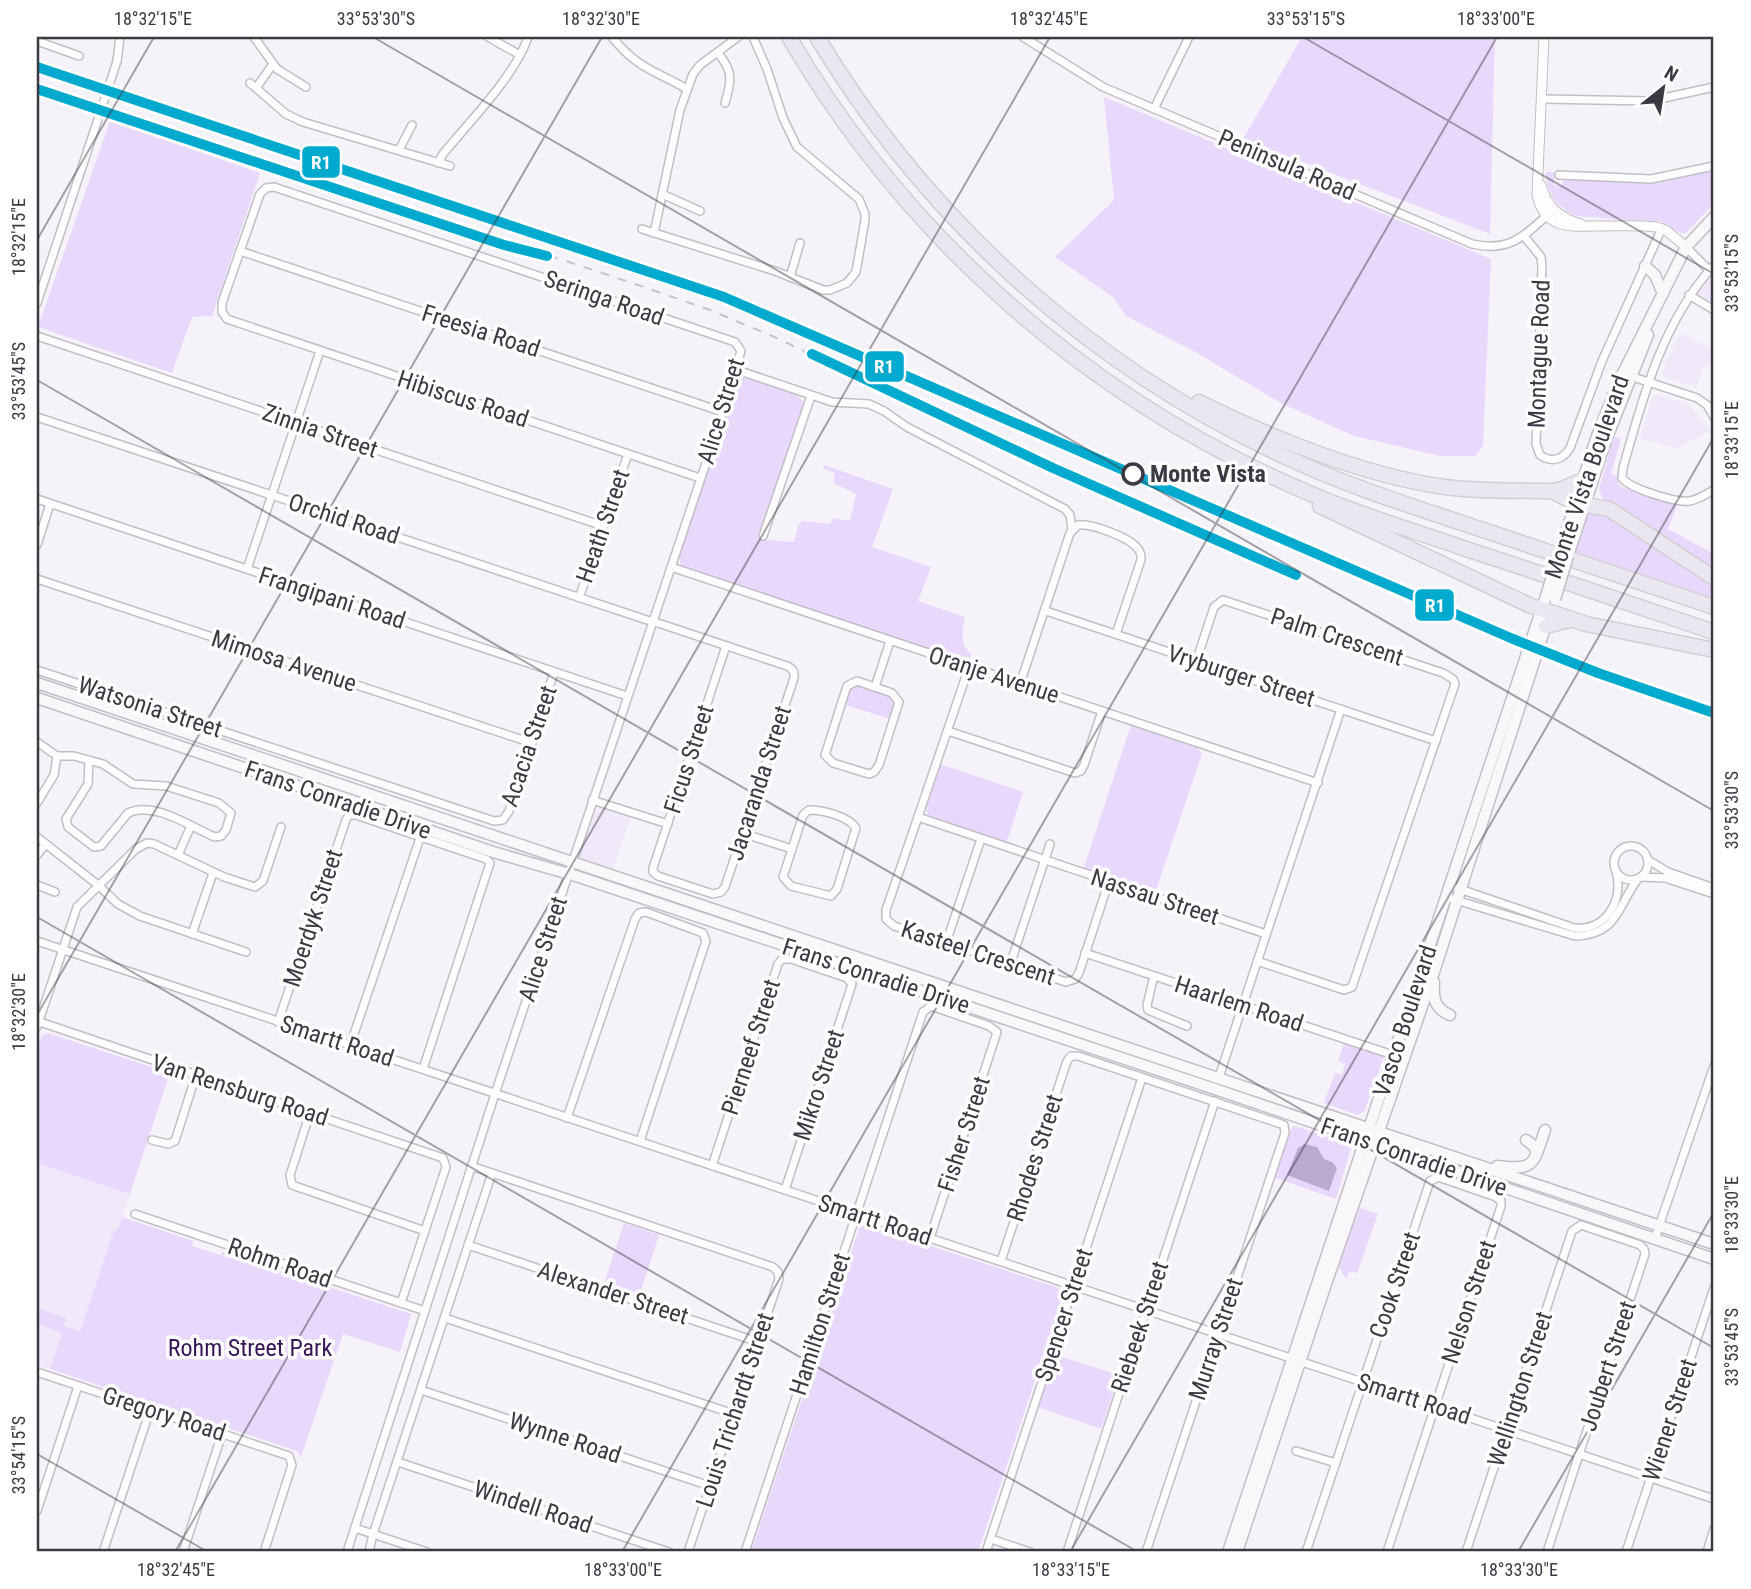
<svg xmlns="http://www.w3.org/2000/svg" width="1751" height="1589" viewBox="0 0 1751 1589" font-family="'Roboto Condensed',sans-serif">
<rect width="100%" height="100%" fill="#f6f2fa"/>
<g fill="#f0e9fa">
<polygon points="1714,265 1714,310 1689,295"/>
<polygon points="1680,333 1714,349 1714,362 1703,367 1697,387 1660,376"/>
<polygon points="1653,394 1688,404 1710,431 1674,450 1673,447 1640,439"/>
<polygon points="602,807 631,817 613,869 579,857 592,813 595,809"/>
<polygon points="37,1163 130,1194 122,1217 193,1241 141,1400 37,1365"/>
</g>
<g fill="#e8d9fc">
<polygon points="1302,37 1495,37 1490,234 1243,139"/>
<polygon points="1104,97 1491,259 1483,445 1476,456 1440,456 1354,436 1281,403 1197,353 1126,316 1113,297 1055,257 1114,200"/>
<polygon points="110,121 260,173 212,316 192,317 172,373 38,327"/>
<path d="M1714,170V203L1686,233H1680L1659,220L1657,222L1576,216C1557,208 1546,192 1546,172H1554V185L1561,186L1564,180L1660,183Z"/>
<polygon points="743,377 798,396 805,403 757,539 794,542 798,526 802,521 830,524 833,518 850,521 856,494 833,483 835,473 823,469 824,465 893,489 872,547 931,567 918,601 965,617 962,631 964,646 971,654 969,661 681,566 679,554 737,381"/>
<polygon points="1611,436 1621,439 1611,474 1617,476 1619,486 1677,506 1668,529 1714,554 1714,573 1602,498 1599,489 1608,457"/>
<polygon points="1594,507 1714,582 1714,600 1575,554 1590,510"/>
<polygon points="856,685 891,697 895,704 890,719 843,704 849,687"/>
<polygon points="1131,725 1197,747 1202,754 1155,893 1083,870"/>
<polygon points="940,764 1023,792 1006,844 928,816 926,806"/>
<polygon points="47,1033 170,1073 130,1194 37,1163 37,1052 41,1037"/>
<polygon points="1345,1040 1385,1054 1364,1112 1357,1115 1324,1103 1335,1073 1342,1075 1345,1064 1338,1061"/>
<polygon points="1294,1126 1348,1143 1351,1148 1336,1199 1273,1177 1288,1133"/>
<polygon points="1360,1208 1378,1214 1357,1273 1349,1271 1346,1279 1338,1266"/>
<polygon points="122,1217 193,1241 192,1246 220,1255 222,1252 411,1314 400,1352 343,1334 301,1457 297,1451 50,1369 62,1333 37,1324 37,1308 66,1318 64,1326 80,1331 111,1239 115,1229 118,1230"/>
<polygon points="624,1223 659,1235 638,1299 603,1287"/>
<polygon points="861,1223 1059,1288 1063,1296 978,1552 751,1552"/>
<polygon points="1056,1355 1119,1375 1101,1429 1037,1407"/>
</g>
<polygon fill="#bba9d2" points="1304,1144 1317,1147 1324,1159 1332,1162 1337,1168 1329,1191 1287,1175 1298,1148"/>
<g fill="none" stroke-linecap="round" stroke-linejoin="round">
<g stroke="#c2bec6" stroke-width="10">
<g id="minor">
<polyline points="254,37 277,69 306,87"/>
<polyline points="488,37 520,55"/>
<path d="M612,37C638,69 654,70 687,89"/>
<path d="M1023,37L1103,87L1472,244C1511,253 1526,234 1553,210"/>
<polyline points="37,41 79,56"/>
<path d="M718,53C733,71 732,80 725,103"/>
<polyline points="117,61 120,37"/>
<polyline points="250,83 286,114 303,122 450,166"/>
<polyline points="256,88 273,64"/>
<polyline points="1543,99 1650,101 1714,87"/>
<polyline points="1154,109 1189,37"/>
<polyline points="399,150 412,125"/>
<path d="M438,163L443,154C470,121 515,76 528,37"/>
<polyline points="1559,175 1651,179 1714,166"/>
<polyline points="662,194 700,211"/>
<polyline points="642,229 775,271 823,290 830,290 847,283 856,272 865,220 865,214 859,199 797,147 783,118 767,69 753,37"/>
<polyline points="654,233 680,110 693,74 700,65 738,37"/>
<path d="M1524,236L1541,257L1542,266L1536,444L1540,455C1551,463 1563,460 1570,448L1602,361L1662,228"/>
<polyline points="1686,247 1709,270"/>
<polyline points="240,251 723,412"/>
<path d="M1714,265C1663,321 1643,396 1623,468L1622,478C1629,488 1676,503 1689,501C1698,500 1706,494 1714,490"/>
<polyline points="790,277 800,243"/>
<polyline points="1689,295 1714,310"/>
<polyline points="37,303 100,113"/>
<polyline points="37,336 603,526"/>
<polyline points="737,370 832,402 869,404 884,411 907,427 1065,509 1070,515 1072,530"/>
<polyline points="1630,376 1697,398 1707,405 1714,417"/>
<path d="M37,417L647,620L661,624L787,666C792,668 795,672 794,678L725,887L721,892L713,894L658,876L653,872V868L726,646"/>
<polyline points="37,499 627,696"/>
<polyline points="763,536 811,396"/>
<polyline points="37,545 50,504"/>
<polyline points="671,567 1318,783"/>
<polyline points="247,569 320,351"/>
<polyline points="37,579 532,743"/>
<polyline points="579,598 628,454"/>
<polyline points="1046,611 1436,741"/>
<polyline points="1196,662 1214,607 1223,600 1443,673 1453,679 1455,684 1352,987 1344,990 1257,961"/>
<polyline points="969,667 918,817 1266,934"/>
<polyline points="37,670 494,821 503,820 509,811 554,672"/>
<polygon points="857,681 892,693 899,702 879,765 874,772 869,774 833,763 825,755 847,686"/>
<path d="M1020,684L1070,533L1078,525C1091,523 1131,538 1138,549C1141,553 1141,554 1141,560L1116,634"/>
<polyline points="875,687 890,641"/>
<polyline points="948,731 1075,773 1081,771 1084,765 1102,711"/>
<path d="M37,742L57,756H74L103,764L133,784L166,786L219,803L231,813L226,830L221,836L215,837C192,828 154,800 128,813L101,846L94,847L68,827L66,819L88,784L89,760"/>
<polyline points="592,800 668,824"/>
<polyline points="37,803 54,775 57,756"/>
<path d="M809,810C823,810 848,816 856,828L837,889L831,896L791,886L783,877L803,815Z"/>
<polyline points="918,817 886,910 886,919 894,926 1066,982 1075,979 1079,973 1109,881"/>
<polyline points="742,833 792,849"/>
<polyline points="37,837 98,885 118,904 140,916 246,952"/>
<circle cx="1631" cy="863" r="17"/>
<polyline points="37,855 46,844"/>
<polyline points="178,855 191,826"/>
<polyline points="1648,860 1668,872 1714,888"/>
<polyline points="1641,877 1665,878 1714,894"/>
<polyline points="37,885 55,892"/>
<path d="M1457,888L1574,928C1606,931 1624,901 1616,871"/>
<path d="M1446,897L1575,936C1617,935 1617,908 1637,880"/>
<polyline points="192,934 213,873"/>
<polyline points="37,941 1714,1499"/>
<polyline points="946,943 981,839"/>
<polyline points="1085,953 1393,1055"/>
<polyline points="1010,965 1050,844"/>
<polyline points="1154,976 1147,1005 1148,1010 1187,1026"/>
<polyline points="37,1021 443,1158 446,1167 401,1303"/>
<polyline points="278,1022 346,820 349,815 356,815 486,859 490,863 423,1069"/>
<polyline points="37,1027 77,907 136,849 147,843 154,844 224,877 255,887 263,881 281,827"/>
<polyline points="350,1046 420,838"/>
<polyline points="1218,1080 1341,709"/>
<polyline points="310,1113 290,1175 292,1185 425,1231"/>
<polyline points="567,1118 635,919 639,913 646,912 703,933 706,941 640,1141"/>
<polyline points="152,1140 168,1144 175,1141 196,1075"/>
<polyline points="471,1166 773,1267 778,1272 779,1279 688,1552"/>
<polyline points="712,1166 778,964 782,959 791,959 847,978 852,984 785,1190"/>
<polyline points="135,1214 425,1311"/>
<polyline points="1655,1238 1714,1066"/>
<polyline points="468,1245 758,1342"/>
<polyline points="1001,1261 1067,1061 1071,1056 1078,1056 1284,1125 1285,1133 1146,1552"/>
<polyline points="445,1318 734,1414"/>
<polyline points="37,1372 289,1456 292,1465 264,1552"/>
<polyline points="421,1390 710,1486"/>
<polyline points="1296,1451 1336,1463"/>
<polyline points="398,1462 669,1552"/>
<polyline points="37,1511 78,1386"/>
<polyline points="355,1528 427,1552"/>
<polyline points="991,1539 1030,1552"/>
<polyline points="103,1552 150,1410"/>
<polyline points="183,1552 222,1434"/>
<polyline points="347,1552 495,1094 723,412 741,351 735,342 274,187 266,188 260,194 222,303 222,312 227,319 700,478"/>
<polyline points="369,1552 373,1534 492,1173"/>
<polyline points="745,1552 923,1012 931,1006 989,1026 997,1032 930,1238"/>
<polyline points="986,1552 1142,1078"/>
<polyline points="1067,1552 1215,1101"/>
<polyline points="1306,1552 1430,1181 1438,1177 1496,1197 1501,1201 1501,1206 1387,1552"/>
<polyline points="1466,1552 1572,1231 1581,1225 1640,1245 1644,1249 1645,1254 1547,1552"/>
<polyline points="1626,1552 1714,1288"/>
<polyline points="1707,1552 1714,1529"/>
</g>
</g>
<g stroke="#c2bec6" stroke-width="11">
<g id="tertiary">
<path d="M1544,37L1537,195C1545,231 1572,226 1600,226C1619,226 1638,225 1657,227L1667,231L1686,247"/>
<path d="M1541,185C1547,207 1559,218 1581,224"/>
</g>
</g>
<g stroke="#c2bec6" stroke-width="13">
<g id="secondary">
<polyline points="1645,266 1655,275 1663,294"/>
<polyline points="1559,554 1597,436 1618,383 1686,247 1714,217"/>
<polyline points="1568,556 1606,440 1648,335"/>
<polyline points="37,683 1714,1244"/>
<polyline points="37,698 493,852 576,876 1215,1089 1714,1259"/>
<path d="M1434,982C1433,998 1434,1008 1450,1015"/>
<polyline points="1526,1140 1535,1147 1536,1154"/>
<path d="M1497,1166C1536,1171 1533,1164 1545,1130"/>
<polyline points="1228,1552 1546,596"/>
<polyline points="1237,1552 1324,1290 1434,972 1548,619"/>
</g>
</g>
<g stroke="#d1cfd4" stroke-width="17">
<g id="motorway">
<path d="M789,37C905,236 1084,394 1295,487C1350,512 1409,529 1466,549C1549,576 1632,604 1714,632"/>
<path d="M817,37C930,224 1098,374 1299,463C1356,489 1415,507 1474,527C1554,554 1634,580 1714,607"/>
<path d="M1199,402C1271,438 1365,476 1445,487C1481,492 1516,490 1552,491L1562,489L1583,480"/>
<polyline points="1552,491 1575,503 1609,509 1714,578"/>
<polyline points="1320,506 1529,605 1586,624 1714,650"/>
<polyline points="1546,626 1569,620"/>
</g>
</g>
<use href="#minor" stroke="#fefdfe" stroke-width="7"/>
<use href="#tertiary" stroke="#fefdfe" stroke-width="9"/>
<use href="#secondary" stroke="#f9f7fa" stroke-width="10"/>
<use href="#motorway" stroke="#ebe7f0" stroke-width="14"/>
<g stroke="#c6c4c7" stroke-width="2" stroke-dasharray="9 9" stroke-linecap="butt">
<polyline points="37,85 635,284 710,310 772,336 1053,468 1296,575"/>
<polyline points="741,312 840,346"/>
</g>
<g stroke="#c2bec6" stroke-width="10" stroke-linecap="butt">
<polyline id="minor-bridge" points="100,113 117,61"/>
</g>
<g stroke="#c2bec6" stroke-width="13" stroke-linecap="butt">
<g id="secondary-bridge">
<polyline points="1546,596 1559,554"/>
<polyline points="1555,599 1568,556"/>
</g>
</g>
<use href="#minor-bridge" stroke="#fefdfe" stroke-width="7"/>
<use href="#secondary-bridge" stroke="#f9f7fa" stroke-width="10"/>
<g stroke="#fff" stroke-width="16">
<g id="rail-1">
<polyline points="37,67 724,297 1513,639 1598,673 1714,713"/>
<polyline points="37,89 504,245 547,256"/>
<polyline points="812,354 1053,468 1296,575"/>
</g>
</g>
<use href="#rail-1" stroke="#00a9ce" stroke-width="10"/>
</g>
<path fill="none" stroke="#3d3942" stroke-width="2" stroke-opacity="0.45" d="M373,37L1714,811M1303,37L1714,274M37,240L154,37M37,380L1714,1348M37,917L1138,1552M37,1015L602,37M37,1454L208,1552M175,1552L1050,37M622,1552L1497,37M1070,1552L1714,437M1518,1552L1714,1212"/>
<circle fill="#fff" stroke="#3d3942" stroke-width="3.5" cx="1133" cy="474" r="10"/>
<g text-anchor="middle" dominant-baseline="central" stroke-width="7" stroke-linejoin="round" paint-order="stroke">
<g font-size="24" fill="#3d3942" stroke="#fff">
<text transform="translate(1287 165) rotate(23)">Peninsula Road</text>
<text transform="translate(604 298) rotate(19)">Seringa Road</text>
<text transform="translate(481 331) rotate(18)">Freesia Road</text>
<text transform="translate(1539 354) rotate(-88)">Montague Road</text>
<text transform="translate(463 399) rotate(18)">Hibiscus Road</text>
<text transform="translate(721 411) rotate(-73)">Alice Street</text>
<text transform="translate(320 431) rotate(19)">Zinnia Street</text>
<text transform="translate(1587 477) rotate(-71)">Monte Vista Boulevard</text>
<text transform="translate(344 519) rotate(18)">Orchid Road</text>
<text transform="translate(603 526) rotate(-71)">Heath Street</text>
<text transform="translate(332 598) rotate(18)">Frangipani Road</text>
<text transform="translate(1337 637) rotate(18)">Palm Crescent</text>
<text transform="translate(284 661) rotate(18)">Mimosa Avenue</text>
<text transform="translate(994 675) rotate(18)">Oranje Avenue</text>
<text transform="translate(1241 676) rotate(18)">Vryburger Street</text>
<text transform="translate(150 707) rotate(18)">Watsonia Street</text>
<text transform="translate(529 746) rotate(-71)">Acacia Street</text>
<text transform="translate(689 759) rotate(-72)">Ficus Street</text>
<text transform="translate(759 783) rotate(-72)">Jacaranda Street</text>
<text transform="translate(338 800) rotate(19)">Frans Conradie Drive</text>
<text transform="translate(1155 897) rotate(18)">Nassau Street</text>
<text transform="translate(313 918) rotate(-72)">Moerdyk Street</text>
<text transform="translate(543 949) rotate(-72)">Alice Street</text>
<text transform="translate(978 953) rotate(18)">Kasteel Crescent</text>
<text transform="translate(876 976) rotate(18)">Frans Conradie Drive</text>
<text transform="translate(1239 1004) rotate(18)">Haarlem Road</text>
<text transform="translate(1405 1021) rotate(-72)">Vasco Boulevard</text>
<text transform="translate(337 1041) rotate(18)">Smartt Road</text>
<text transform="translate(751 1047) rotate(-72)">Pierneef Street</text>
<text transform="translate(819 1085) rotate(-72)">Mikro Street</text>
<text transform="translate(240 1090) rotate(18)">Van Rensburg Road</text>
<text transform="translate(964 1134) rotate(-72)">Fisher Street</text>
<text transform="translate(1414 1157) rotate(19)">Frans Conradie Drive</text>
<text transform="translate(1035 1158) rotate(-72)">Rhodes Street</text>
<text transform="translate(875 1220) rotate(18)">Smartt Road</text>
<text transform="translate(280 1263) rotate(19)">Rohm Road</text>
<text transform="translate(1395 1285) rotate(-71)">Cook Street</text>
<text transform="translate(613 1293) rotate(18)">Alexander Street</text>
<text transform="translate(1469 1302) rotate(-72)">Nelson Street</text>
<text transform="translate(1064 1315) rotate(-72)">Spencer Street</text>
<text transform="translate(820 1324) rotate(-72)">Hamilton Street</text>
<text transform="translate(1140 1327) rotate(-72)">Riebeek Street</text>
<text transform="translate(1216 1339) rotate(-72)">Murray Street</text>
<text transform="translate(1608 1366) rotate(-72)">Joubert Street</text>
<text transform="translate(1520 1389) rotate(-72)">Wellington Street</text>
<text transform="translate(1414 1399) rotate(18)">Smartt Road</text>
<text transform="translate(735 1410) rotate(-72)">Louis Trichardt Street</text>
<text transform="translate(164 1414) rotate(18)">Gregory Road</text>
<text transform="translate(1670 1420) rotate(-72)">Wiener Street</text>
<text transform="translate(565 1438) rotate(18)">Wynne Road</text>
<text transform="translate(533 1507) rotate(18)">Windell Road</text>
</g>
<g font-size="24" font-weight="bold" fill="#3d3942" stroke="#fff" text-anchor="start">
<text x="1150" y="474">Monte Vista</text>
</g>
<g font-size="24" fill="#371457" stroke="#fff">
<text x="250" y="1348">Rohm Street Park</text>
</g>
</g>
<g stroke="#fff" stroke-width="2.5">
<rect x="301" y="145" width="40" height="34" rx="7" fill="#00a9ce"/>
<rect x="864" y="350" width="41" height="33" rx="7" fill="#00a9ce"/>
<rect x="1414" y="588" width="41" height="34" rx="7" fill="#00a9ce"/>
</g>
<g font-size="19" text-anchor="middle" font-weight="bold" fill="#fff">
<text x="321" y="169">R1</text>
<text x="884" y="373">R1</text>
<text x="1435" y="612">R1</text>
</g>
<rect width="1751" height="1589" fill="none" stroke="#ffffff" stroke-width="77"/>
<g transform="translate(1663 88) rotate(30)" stroke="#ffffff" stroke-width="5" paint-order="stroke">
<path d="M0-5L12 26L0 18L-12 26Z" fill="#3d3942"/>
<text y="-10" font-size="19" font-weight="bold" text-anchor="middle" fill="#3d3942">N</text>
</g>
<rect x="38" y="38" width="1674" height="1512" fill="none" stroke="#3d3942" stroke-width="2.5"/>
<g font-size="18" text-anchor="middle" fill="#3d3942">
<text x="153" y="25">18°32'15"E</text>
<text x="376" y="25">33°53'30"S</text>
<text x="601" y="25">18°32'30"E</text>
<text x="1049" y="25">18°32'45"E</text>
<text x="1306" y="25">33°53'15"S</text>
<text x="1496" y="25">18°33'00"E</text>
<text transform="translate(19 237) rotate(-90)" y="6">18°32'15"E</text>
<text transform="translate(1732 273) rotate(-90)" y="6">33°53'15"S</text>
<text transform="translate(19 381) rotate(-90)" y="6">33°53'45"S</text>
<text transform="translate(1732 440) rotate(-90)" y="6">18°33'15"E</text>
<text transform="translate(1732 810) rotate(-90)" y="6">33°53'30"S</text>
<text transform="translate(19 1012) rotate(-90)" y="6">18°32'30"E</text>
<text transform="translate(1732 1215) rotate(-90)" y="6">18°33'30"E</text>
<text transform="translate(1732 1347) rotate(-90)" y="6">33°53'45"S</text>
<text transform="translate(19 1455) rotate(-90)" y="6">33°54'15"S</text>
<text x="176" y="1576">18°32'45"E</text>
<text x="623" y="1576">18°33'00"E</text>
<text x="1071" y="1576">18°33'15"E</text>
<text x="1519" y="1576">18°33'30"E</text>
</g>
</svg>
